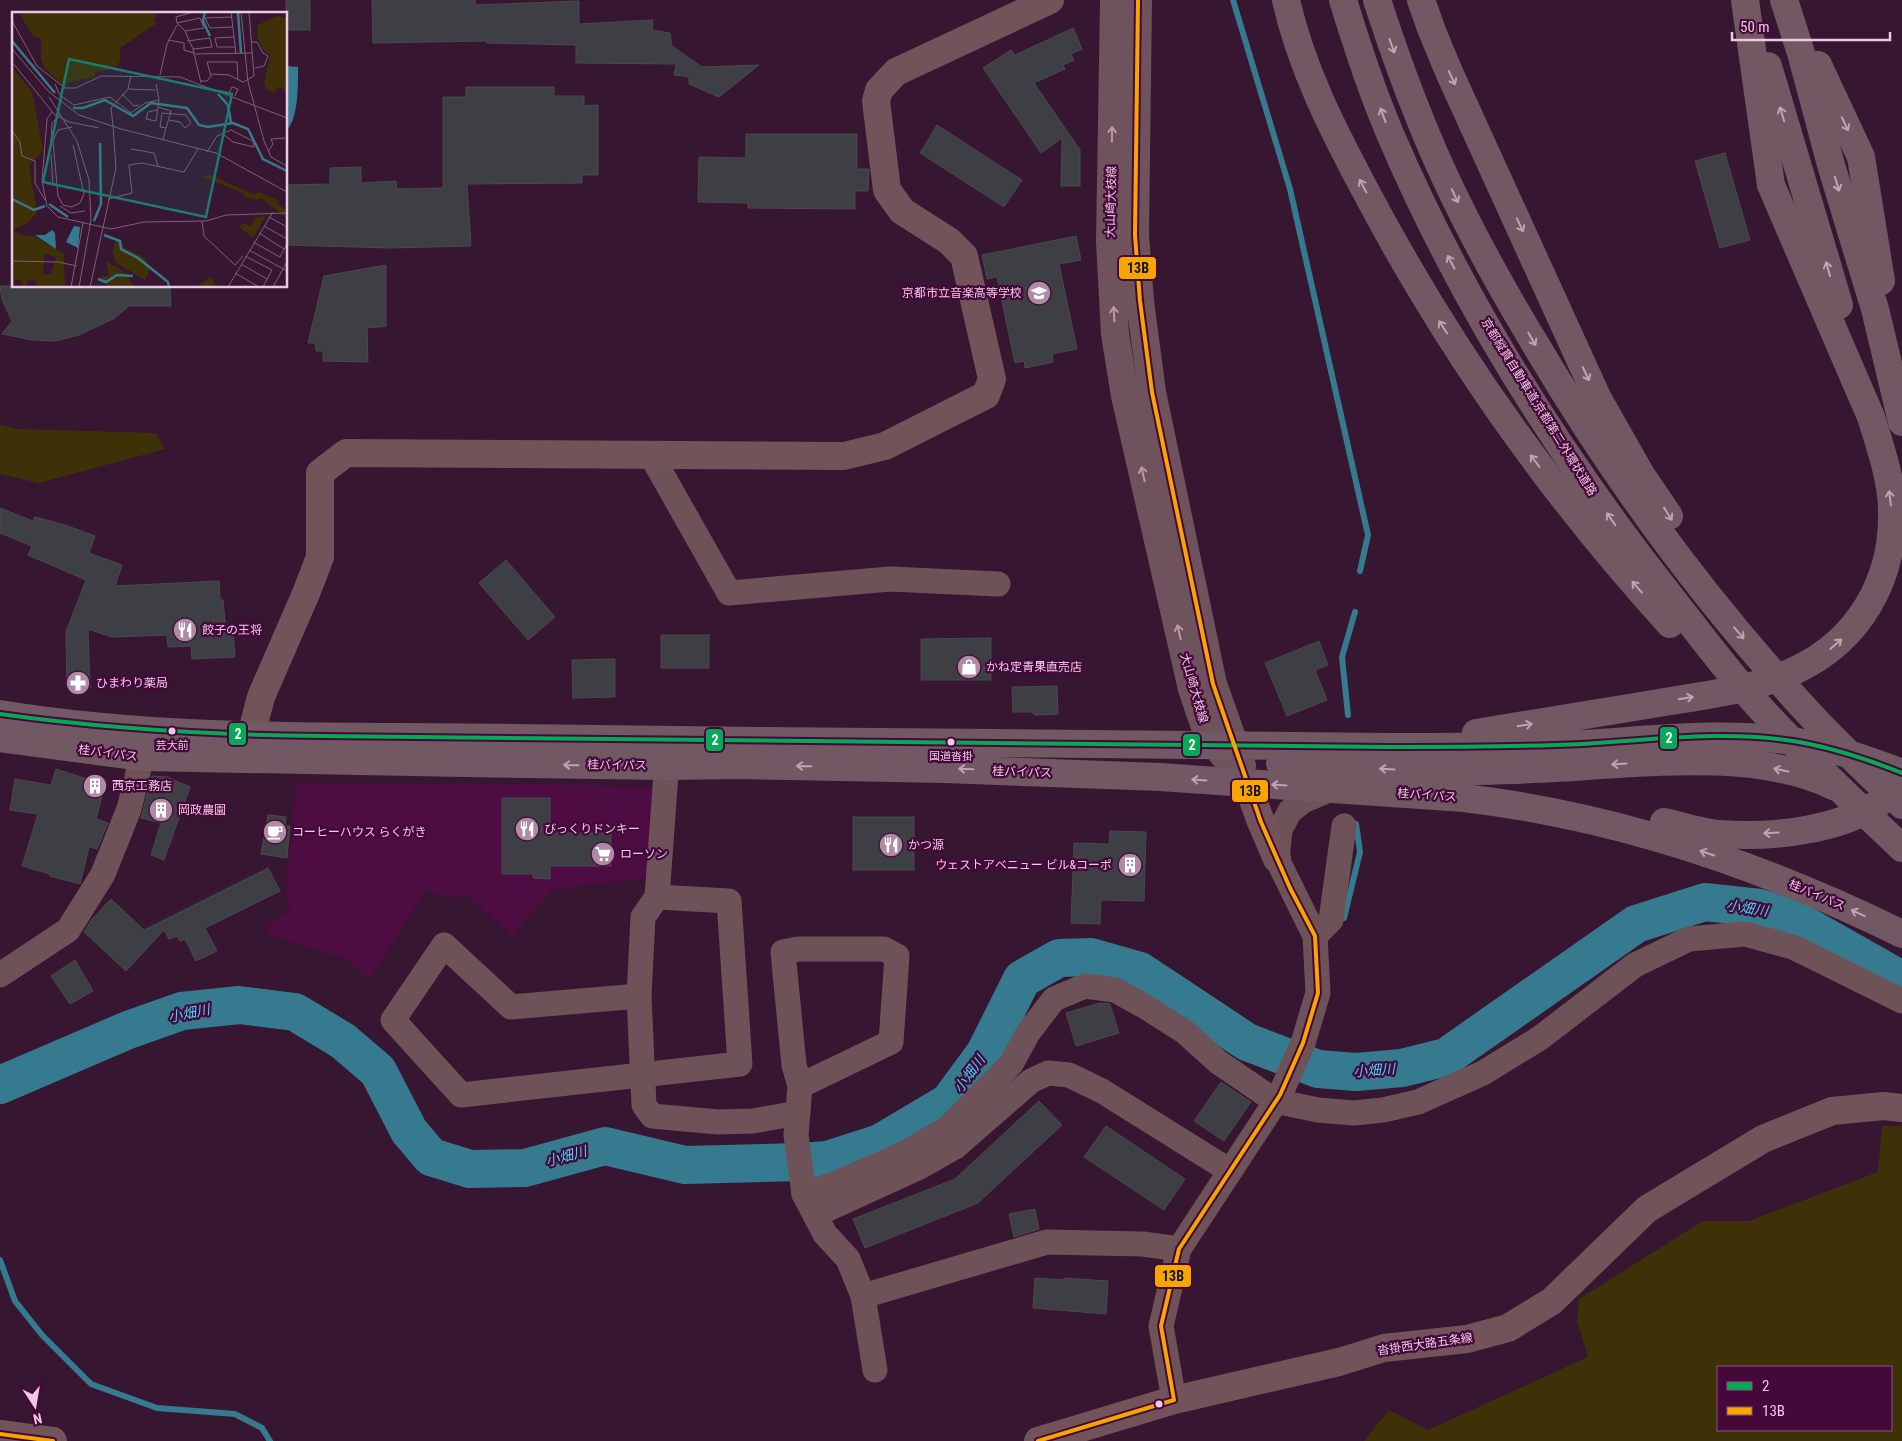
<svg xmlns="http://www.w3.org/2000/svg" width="1902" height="1441" viewBox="0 0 1902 1441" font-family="'Roboto Condensed','Noto Sans JP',sans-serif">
<rect width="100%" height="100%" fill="#371632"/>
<polygon fill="#4d0c42" points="297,781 320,784 554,784 657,788 652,878 592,884 551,891 513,936 466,894 450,899 426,890 370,979 346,959 272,936 265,926 292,909 285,899"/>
<g fill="#3f3107" fill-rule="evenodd">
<polygon points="0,425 18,429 156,433 165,449 39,483 0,474"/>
<path d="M1882,1126H1902V1441H1364L1389,1410L1428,1430L1588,1357L1577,1321L1579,1299L1703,1221H1749L1878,1172ZM1718,1367H1891V1430H1718Z"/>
</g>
<path fill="#357a8e" d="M286,66L298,67C298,84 299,119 286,131Z"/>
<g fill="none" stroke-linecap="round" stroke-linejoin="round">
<g stroke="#357a8e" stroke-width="6">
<polyline points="1233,0 1290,189 1368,535 1360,571"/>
<polyline points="1348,715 1342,657 1355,612"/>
<polyline points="1344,918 1360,852 1356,824"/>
<polyline points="0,1260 15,1301 42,1335 91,1384 157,1408 235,1414 262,1428 270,1441"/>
</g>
<polyline stroke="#357a8e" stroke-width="38" points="0,1085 128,1030 182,1011 239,1005 295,1012 343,1041 378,1071 409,1131 431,1157 470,1169 525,1168 605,1146 685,1165 801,1162 827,1160 880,1143 949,1102 985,1053 1022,979 1059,958 1091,957 1140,971 1247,1042 1318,1069 1356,1072 1402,1068 1446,1057 1636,924 1705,902 1760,908 1794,919 1902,980"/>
</g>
<g fill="#3e3e45" stroke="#4a494e">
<rect x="286" y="0" width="24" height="30"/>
<polygon points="372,0 475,0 475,5 579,1 579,24 653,20 652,30 670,33 672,46 702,67 759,65 719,97 689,84 689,77 674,75 676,64 576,63 576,45 487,43 487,41 373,43"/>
<polygon points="1073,28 1082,49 1071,54 1074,60 1063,65 1065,69 1034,83 1080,150 1080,186 1061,186 1062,138 1041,153 983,68 1011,50 1015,55"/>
<polygon points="466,87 554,87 554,96 584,96 584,106 598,105 598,175 582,175 582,183 467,184 471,246 390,248 286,245 286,185 330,184 330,168 361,167 361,183 396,181 397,189 443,188 443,97 466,97"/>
<polygon points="937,125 1022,180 1004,207 920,153"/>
<polygon points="746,134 857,134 857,169 869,169 868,191 855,191 855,209 748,208 748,203 698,202 699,157 746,158"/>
<polygon points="1725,153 1750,240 1720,248 1695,161"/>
<polygon points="1076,236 1081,260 1059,264 1077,349 1052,354 1053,362 1025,368 1024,361 1015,363 997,277 987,279 982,255"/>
<polygon points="386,265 386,326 367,328 368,362 323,361 323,351 316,351 315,343 308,343 324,276"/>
<polygon points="0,286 170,286 171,306 129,306 115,318 79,335 56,341 32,340 2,334 12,321 2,300"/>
<polygon points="0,508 33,521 35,517 65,525 95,536 89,553 122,565 115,586 219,581 220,600 223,600 226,632 233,632 235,657 192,659 191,646 168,647 167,635 112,637 88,629 90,688 67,688 66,632 86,580 28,555 32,546 0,533"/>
<polygon points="506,560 555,617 528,640 479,583"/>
<rect x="661" y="635" width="48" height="33"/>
<polygon points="991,638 991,680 921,680 921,639"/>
<polygon points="1319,641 1328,665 1315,670 1327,700 1287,716 1265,663"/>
<polygon points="615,659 615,697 573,698 572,660"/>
<polygon points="1057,686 1058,714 1035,715 1032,712 1013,712 1012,687"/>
<polygon points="56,769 87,779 89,775 106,780 96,819 108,823 97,849 89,847 80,884 50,876 50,874 22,866 38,814 10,810 15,779 51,785"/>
<polygon points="152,776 167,777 190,787 164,860 151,855 161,823 141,818"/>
<polygon points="502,798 550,798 550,833 611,833 611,866 550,866 550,879 533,878 533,874 502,874"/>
<polygon points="268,815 286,817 285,826 290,826 287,858 261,854"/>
<rect x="853" y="817" width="61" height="53"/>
<polygon points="1110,831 1146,832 1144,901 1101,900 1100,924 1071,923 1074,843 1109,844"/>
<polygon points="268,868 280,891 205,928 217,951 196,961 185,939 180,941 177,936 169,939 164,930 126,971 84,932 92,919 111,899 144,930"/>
<polygon points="75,960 93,991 70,1004 51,976"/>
<polygon points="1100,1003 1110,1004 1119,1033 1076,1046 1066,1013"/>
<polygon points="1221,1082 1251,1102 1224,1141 1194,1121"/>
<polygon points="1039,1101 1062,1125 978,1203 865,1248 853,1219 955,1179"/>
<polygon points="1106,1126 1185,1179 1164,1210 1084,1157"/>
<polygon points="1035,1209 1039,1229 1014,1237 1009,1214"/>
<polygon points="1035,1278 1064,1280 1064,1278 1108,1281 1106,1314 1033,1308"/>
</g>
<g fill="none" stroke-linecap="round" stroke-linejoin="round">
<g stroke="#6d5357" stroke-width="25">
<polyline points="651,455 729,593 890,579 998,584"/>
<polyline points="668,746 657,897 643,917 639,996 644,1105 652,1116 718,1122 753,1121 798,1113"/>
<polyline points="1315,936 1331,920 1344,826"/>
<polyline points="0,975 68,930 103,874 129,809 138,773 143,737"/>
<polyline points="639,996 511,1007 444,945 393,1020 461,1095 740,1064 729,901 657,897"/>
<polyline points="800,1086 891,1042 897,956 884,949 798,949 783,952 794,1065 800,1086 796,1135 804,1194 825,1234 848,1259 863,1296 875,1370"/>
<polyline points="804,1194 837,1183 901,1155 948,1128 1011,1064 1028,1033 1054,999 1085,986 1115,990 1144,1006 1185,1032 1218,1062 1275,1101 1318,1110 1354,1113 1383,1110 1418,1102 1483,1073 1540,1038 1635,965 1689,939 1745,934 1793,947 1902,1001"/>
<polyline points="815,1215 920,1167 955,1147 1031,1081 1048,1073 1069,1075 1102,1091 1230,1171"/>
<polyline points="863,1296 1047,1242 1143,1244 1179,1249"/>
<polyline points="1174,1400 1161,1326 1179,1249 1280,1095 1303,1043 1318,993 1315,936 1277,859 1280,830 1290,811 1303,801 1331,789"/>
</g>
<g stroke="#715359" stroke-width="28">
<polyline points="250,757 251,735 261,697 307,591 320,557 320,473 346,453 844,456 885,446 986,395 992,379 964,256 949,241 902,211 887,190 876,101 879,90 896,72 1050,0"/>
<polyline points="1247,783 1261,822 1277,859"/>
<polyline points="0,1434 53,1441"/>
<polyline points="1038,1441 1174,1400 1339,1362 1384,1348 1467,1339 1508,1328 1552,1301 1647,1209 1763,1139 1832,1111 1884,1106 1902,1108"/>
</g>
<g stroke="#6e525c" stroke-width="28">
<polyline points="1114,0 1110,242 1115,334 1125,396 1192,689 1206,730 1215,745 1247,783"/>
<polyline points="1138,0 1135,235 1140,301 1152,392 1213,684 1242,766"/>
</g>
<g stroke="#715863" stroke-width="28">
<path d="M1286,0C1301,67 1332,128 1364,188C1447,346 1550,492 1670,624"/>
<path d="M1343,0C1357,46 1372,92 1391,136C1461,299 1556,451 1665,590C1702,637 1738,686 1780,729C1819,770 1861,809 1902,848"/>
<path d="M1377,0C1390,40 1404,80 1420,119C1450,195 1489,267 1531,337C1609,470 1700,595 1805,709C1836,743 1869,774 1902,805"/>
<polyline points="1421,0 1432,31 1449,72 1598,399 1640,473 1669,516"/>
<polyline points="1784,0 1801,53 1831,165 1875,309 1902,422"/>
<polyline points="1818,65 1861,157 1881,281"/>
<polyline points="1768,66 1839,305"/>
<path d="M0,714C171,742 344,735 517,738C677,741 836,741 996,743C1127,744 1258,746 1389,747C1453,747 1517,747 1581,744C1651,740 1722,731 1792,741C1830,747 1867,759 1902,773"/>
<path d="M1476,733C1537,723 1598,713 1659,703C1705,695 1756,690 1798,669C1858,640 1892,582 1892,517C1893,483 1881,449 1871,417L1771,185L1745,0"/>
<path d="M0,738L141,757L465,763L667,766L737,765L944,769L1160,777L1464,798C1617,816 1764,866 1902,934"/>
<path d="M1280,763C1345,767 1411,772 1477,771C1513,770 1550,769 1586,766C1660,761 1765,752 1833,786"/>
<path d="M1664,822C1682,826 1701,833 1720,834C1769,838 1837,831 1879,803"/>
</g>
<g stroke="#45083b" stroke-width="8">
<path id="bus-1" d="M0,714C107,729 214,735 322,736L1389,747C1453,747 1518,747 1582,744C1652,740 1723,730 1793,741C1831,747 1867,759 1902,773"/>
</g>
<g stroke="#45083b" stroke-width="8">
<g id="bus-2">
<polyline points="0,1434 53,1441"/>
<polyline points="1038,1441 1174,1400 1161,1326 1179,1249 1280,1095 1303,1043 1318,993 1315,936 1290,888 1261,822 1213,684 1152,392 1140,301 1135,235 1138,0"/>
</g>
</g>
<use href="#bus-1" stroke="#06aa56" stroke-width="4"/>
<use href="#bus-2" stroke="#f7a600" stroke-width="4"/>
</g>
<defs><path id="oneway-shaft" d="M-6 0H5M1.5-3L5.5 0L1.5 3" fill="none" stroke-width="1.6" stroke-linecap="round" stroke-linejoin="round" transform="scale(1.25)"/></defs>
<g stroke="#c2a1b6">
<use href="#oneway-shaft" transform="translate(1392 46) rotate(70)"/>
<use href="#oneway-shaft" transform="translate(1452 78) rotate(65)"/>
<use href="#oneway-shaft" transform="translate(1782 114) rotate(-107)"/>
<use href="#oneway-shaft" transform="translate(1383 115) rotate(-110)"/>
<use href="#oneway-shaft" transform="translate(1845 124) rotate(65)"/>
<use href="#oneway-shaft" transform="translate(1837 184) rotate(73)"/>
<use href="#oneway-shaft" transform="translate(1363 186) rotate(-118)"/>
<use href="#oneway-shaft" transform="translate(1455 196) rotate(65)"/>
<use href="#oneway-shaft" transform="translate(1520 225) rotate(65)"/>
<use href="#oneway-shaft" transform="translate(1451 262) rotate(-118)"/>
<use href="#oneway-shaft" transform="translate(1828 269) rotate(-106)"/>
<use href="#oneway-shaft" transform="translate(1443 327) rotate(-123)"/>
<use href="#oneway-shaft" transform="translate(1532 339) rotate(60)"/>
<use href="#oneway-shaft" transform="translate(1586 374) rotate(65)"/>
<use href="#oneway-shaft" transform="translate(1535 461) rotate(-127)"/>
<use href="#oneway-shaft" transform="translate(1890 498) rotate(-97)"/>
<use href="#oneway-shaft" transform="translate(1668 514) rotate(58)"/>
<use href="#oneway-shaft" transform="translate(1611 519) rotate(-125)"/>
<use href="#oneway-shaft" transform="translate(1637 587) rotate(-131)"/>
<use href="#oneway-shaft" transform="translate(1739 633) rotate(49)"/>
<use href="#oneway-shaft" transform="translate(1836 644) rotate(-41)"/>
<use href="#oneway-shaft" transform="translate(1686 698) rotate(-9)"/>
<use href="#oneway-shaft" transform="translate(1525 725) rotate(-9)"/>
<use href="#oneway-shaft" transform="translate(1619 764) rotate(176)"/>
<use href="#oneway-shaft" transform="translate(571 765) rotate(-179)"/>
<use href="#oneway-shaft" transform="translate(804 766) rotate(-179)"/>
<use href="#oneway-shaft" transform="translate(966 769) rotate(-178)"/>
<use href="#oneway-shaft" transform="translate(1387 769) rotate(-177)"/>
<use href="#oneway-shaft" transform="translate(1781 770) rotate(-168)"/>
<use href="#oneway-shaft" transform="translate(1199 780) rotate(-176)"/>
<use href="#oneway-shaft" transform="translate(1279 785) rotate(-176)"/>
<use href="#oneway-shaft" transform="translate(1771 833) rotate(177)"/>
<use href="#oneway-shaft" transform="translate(1707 853) rotate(-161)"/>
<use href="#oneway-shaft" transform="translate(1858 913) rotate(-155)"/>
</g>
<g stroke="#bb99ad">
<use href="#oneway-shaft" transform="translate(1112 134) rotate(-89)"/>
<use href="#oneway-shaft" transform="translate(1114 314) rotate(-93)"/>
<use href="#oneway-shaft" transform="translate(1143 474) rotate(-103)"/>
<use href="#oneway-shaft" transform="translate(1179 632) rotate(-103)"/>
</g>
<defs>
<g id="school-disc" transform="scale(1.25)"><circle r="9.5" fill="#ae8aa5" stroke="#45083b"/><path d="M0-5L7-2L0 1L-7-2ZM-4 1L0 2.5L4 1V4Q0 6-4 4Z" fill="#fff"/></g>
<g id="restaurant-disc" transform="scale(1.25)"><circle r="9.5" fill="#ae8aa5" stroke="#45083b"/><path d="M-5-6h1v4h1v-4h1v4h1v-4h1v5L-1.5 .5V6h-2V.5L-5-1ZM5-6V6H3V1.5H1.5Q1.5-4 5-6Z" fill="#fff"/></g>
<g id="shop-disc" transform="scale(1.25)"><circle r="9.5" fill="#ae8aa5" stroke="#45083b"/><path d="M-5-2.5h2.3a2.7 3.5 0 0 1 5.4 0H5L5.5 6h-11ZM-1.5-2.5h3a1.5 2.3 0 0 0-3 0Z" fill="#fff"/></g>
<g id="pharmacy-disc" transform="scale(1.25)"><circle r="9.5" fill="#ae8aa5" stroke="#45083b"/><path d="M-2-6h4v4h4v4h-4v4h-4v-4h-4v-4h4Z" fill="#fff"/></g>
<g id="building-disc" transform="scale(1.25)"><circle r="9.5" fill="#ae8aa5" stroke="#45083b"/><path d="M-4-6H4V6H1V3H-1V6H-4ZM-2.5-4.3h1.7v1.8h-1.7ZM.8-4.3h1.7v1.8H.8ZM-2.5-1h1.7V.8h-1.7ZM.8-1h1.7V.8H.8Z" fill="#fff"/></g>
<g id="cafe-disc" transform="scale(1.25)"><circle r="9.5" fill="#ae8aa5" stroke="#45083b"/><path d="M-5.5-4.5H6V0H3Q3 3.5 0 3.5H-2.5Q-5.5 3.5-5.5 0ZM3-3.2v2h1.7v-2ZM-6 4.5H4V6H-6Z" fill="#fff"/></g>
<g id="supermarket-disc" transform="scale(1.25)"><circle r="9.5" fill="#ae8aa5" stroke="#45083b"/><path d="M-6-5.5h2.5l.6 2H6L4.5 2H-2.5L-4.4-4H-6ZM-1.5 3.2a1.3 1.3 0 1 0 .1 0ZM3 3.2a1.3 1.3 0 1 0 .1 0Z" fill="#fff"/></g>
</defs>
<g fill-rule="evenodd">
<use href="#school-disc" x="1039" y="293"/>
<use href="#restaurant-disc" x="185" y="630"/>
<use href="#shop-disc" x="969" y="667"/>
<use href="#pharmacy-disc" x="78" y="683"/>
<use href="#building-disc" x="95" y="786"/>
<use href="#building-disc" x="161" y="810"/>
<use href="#restaurant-disc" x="527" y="829"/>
<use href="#cafe-disc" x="275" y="832"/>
<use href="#restaurant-disc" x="891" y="845"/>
<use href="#supermarket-disc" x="603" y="854"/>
<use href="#building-disc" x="1130" y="865"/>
</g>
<g fill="#eec9e3" stroke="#45083b" stroke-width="2">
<circle cx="172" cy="731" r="4.5"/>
<circle cx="951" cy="742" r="4.5"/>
<circle cx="1159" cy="1404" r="4.5"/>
</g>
<g text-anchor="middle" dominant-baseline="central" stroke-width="4.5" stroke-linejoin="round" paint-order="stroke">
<g font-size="11" fill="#eec9e3" stroke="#45083b">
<text x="172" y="745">芸大前</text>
<text x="951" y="756">国道沓掛</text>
</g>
<g font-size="12" fill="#eec9e3" stroke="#45083b">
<text transform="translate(1111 202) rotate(-89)">大山崎大枝線</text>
<text transform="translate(1539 407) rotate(58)">京都縦貫自動車道;京都第二外環状道路</text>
<text transform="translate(1194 688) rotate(74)">大山崎大枝線</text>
<text transform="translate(108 753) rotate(7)">桂バイパス</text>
<text transform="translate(617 765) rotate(1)">桂バイパス</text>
<text transform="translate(1022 772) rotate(2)">桂バイパス</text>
<text transform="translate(1427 795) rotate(4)">桂バイパス</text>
<text transform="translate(1817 895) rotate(23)">桂バイパス</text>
<text transform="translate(1425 1344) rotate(-8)">沓掛西大路五条線</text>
</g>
<g font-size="12" fill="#eec9e3" stroke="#45083b" text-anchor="start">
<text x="1022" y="293" text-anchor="end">京都市立音楽高等学校</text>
<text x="202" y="630">餃子の王将</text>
<text x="986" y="667">かね定青果直売店</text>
<text x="96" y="683">ひまわり薬局</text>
<text x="112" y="786">西京工務店</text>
<text x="178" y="810">岡政農園</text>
<text x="544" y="829">びっくりドンキー</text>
<text x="292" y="832">コーヒーハウス らくがき</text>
<text x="908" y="845">かつ源</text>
<text x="620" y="854">ローソン</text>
<text x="1112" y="865" text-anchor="end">ウェストアベニュー ビル&amp;コーポ</text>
</g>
<g font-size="14" font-style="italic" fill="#40d9fb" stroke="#45083b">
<text transform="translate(1747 908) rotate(9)">小畑川</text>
<text transform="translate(189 1013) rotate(-11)">小畑川</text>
<text transform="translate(1374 1070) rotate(-4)">小畑川</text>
<text transform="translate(969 1074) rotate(-54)">小畑川</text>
<text transform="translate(566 1156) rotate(-15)">小畑川</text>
</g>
</g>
<g transform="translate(12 12)">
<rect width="275" height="275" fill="#371632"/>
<path d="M6,0H146L142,8L145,11L108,36V49L104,56L83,60L82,65L55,71L53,75L33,57L29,47V26L22,25ZM265,4L275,6V81L270,75L264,77V81L255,78L252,71L258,43L251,38L245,24L246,13ZM0,55L20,80L31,138L17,154L25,201L14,212L0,218L10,223L22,224L52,242L53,275H25L24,269L16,267L15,275H10L9,268H3L0,275ZM33,242L44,245L39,263L31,262ZM199,163L242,183L246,180L267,189L265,192L275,198V207L249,186L245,188L233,185L231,181L188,164ZM254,203L241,226L227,215L231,211L239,214L243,206ZM108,227L112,236L131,245L139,255L133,268L103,250L101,239L103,230ZM94,249L113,260L122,275H99L88,270L89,264H97ZM198,264L205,275H180L189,272Z" fill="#3f3107" fill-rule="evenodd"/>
<path d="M62,214L68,215L66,236L54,230ZM40,218L43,221L44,237L23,223H33Z" fill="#357a8e"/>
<path fill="none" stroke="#357a8e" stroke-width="2.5" d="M193,0L191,9L198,24M226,1L229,41M0,29L43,81M206,82L216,93L219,111M61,96H71L93,88L121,104L139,91L175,96L187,113L196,115L221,111L236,117L251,147L275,159M0,187L22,198L33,194M37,192L56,205M82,209L89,192L88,131M92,223L108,229L109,237L126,246L156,270L157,275M86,267L94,270L105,263L121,264"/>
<path fill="none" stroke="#805e79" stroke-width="1" d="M181,0L164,5L165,11L173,19L181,37L189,71M219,0L224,42M229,0L236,70L252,129L259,145L275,154M220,5L193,6L198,16L221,15M0,9L25,54L53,76H64L89,64L168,65L275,106M165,11L188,6L192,16L173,19M222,25L203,26L205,35H223M156,28L172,31V38L182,41M175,29L198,26L200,35L181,37M240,30H245L251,41L256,44L252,54L243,56M0,37L37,80L67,103L109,117L204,141L275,180M183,42L241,41M0,50L43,103L57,110L87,116M199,62L217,63L231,70L242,64L237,0M148,63L155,32L165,13M189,69H195L199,64L195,50H225L226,68M43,72L48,83L62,93L98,85L119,101L133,91L147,88M144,72L147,88L144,109L134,107L136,100L145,98M116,77L143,78M217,81L220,75L226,77L223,84M110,82L122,94L127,93M37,85L65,129L77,168L79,208L67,275M146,95L159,99L151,127M40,100L35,107L30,169L35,194L46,205L99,217L132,210L194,209L214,203L275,201M101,114L99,96L116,77L119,64M60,115L46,118L41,129L46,184L51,193L59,195L68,191L72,182L61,133M154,116L148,115L150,101L174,103L179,111L173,116L168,110L157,108M0,119L8,130L10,144L23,149V171L33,188M39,129L40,111L49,102M119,137L142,141L146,154M195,140L205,124L219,118L241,129L242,135L221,130L211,122M256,140L261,132L259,127L273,126M39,143L41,172M96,187L120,181L117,153L130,151L172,160L186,137M48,194L59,201L73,199M257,205L275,215M190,209L192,224L223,253L231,244M252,214L275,227M247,221L272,237M241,230L268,245L275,232M237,238L275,259M233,244L260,258L251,275M0,249L46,250L65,254M229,252L255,267M223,261L247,275M59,275L71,211M78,275L104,156L101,115M216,275L261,200M261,275L275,250"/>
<path fill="#1a7a74" fill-opacity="0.15" stroke="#1a7a74" stroke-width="2.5" d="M57,47L220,82L194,205L31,170Z"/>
<rect width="275" height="275" fill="none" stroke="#eec9e3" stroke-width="2.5"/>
</g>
<g stroke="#45083b" stroke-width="2">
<rect x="1118" y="256" width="39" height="24" rx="5" fill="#f7a600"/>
<rect x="228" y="722" width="19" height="24" rx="5" fill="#06aa56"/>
<rect x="1659" y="726" width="19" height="24" rx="5" fill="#06aa56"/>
<rect x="705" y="728" width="19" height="24" rx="5" fill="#06aa56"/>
<rect x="1182" y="733" width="19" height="24" rx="5" fill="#06aa56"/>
<rect x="1231" y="779" width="38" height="24" rx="5" fill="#f7a600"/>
<rect x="1154" y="1264" width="38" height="24" rx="5" fill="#f7a600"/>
</g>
<g font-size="14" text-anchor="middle" font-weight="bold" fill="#fff">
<text x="238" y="739">2</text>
<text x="1669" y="743">2</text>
<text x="715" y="745">2</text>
<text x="1192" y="750">2</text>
</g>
<g font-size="14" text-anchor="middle" font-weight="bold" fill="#111">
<text x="1138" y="273">13B</text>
<text x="1250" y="796">13B</text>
<text x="1173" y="1281">13B</text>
</g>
<rect x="1717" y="1366" width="175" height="65" fill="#45083b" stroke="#89557e"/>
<rect x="1727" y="1382" width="25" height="8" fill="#06aa56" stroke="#89557e"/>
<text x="1762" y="1391" font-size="15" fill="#eec9e3">2</text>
<rect x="1727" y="1407" width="25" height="8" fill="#f7a600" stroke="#89557e"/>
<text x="1762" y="1416" font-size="15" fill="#eec9e3">13B</text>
<g transform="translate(35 1406) rotate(168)" stroke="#45083b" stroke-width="4" paint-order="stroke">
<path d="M0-4L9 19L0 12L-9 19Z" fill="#eec9e3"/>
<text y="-8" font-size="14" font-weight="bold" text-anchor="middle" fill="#eec9e3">N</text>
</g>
<path d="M1732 32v8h158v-8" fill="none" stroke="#eec9e3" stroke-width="2.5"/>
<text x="1740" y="32" font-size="15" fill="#eec9e3" stroke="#45083b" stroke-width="4" paint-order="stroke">50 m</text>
</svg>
